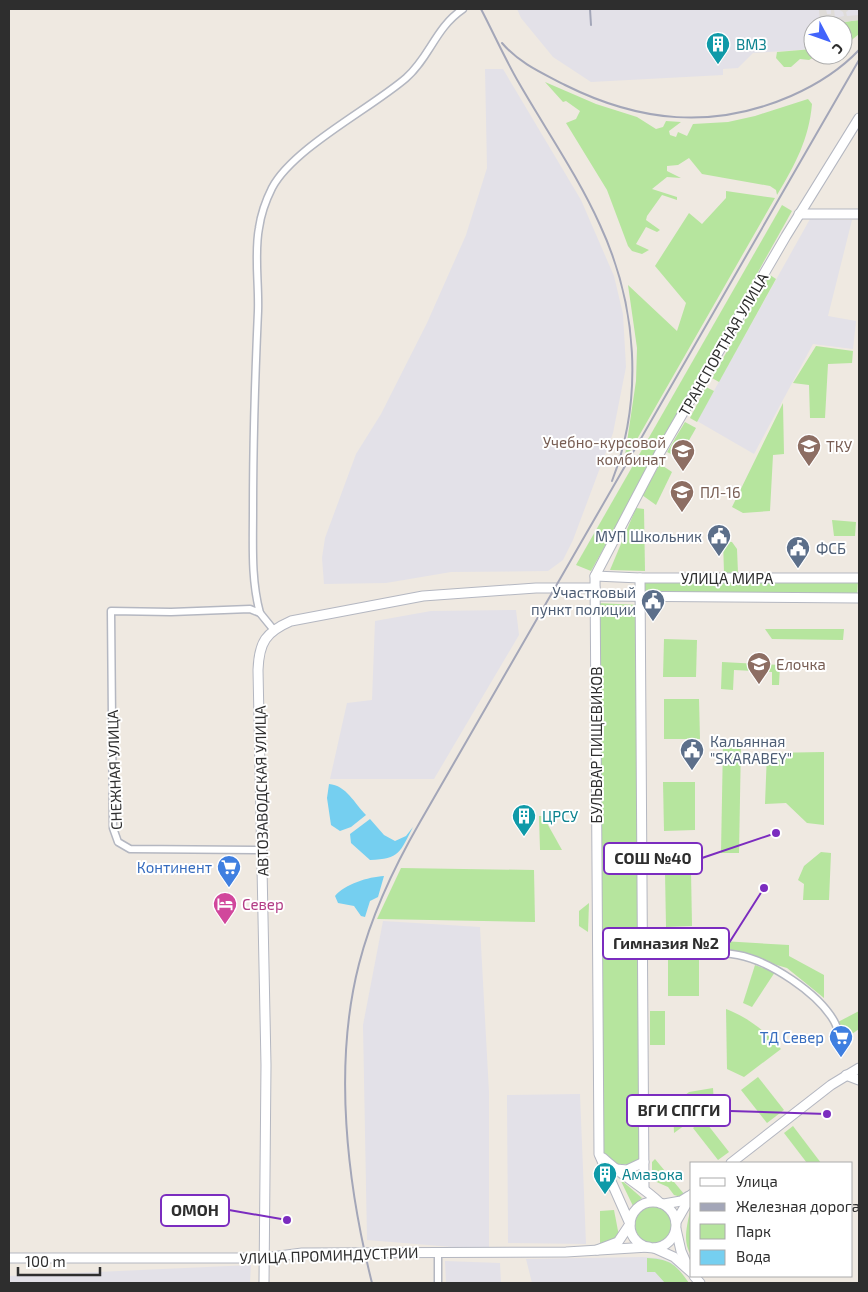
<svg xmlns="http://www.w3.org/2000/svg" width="868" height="1292" viewBox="0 0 868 1292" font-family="'Exo 2',sans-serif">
<rect width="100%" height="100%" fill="#efe9e1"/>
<g fill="#e3e1e8">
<polygon points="517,9 859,9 859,20 813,25 813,49 753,53 738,68 723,69 723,75 591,82 553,57 521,18"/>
<polygon points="485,69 503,69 581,200 614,276 623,314 626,367 613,433 573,540 563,560 548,571 451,572 386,583 324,584 322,558 325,538 356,454 381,414 427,323 466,235 487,168"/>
<polygon points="810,219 852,220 828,316 856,321 853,349 813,344 754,454 697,421"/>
<polygon points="516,610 519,635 434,779 330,779 347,703 372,700 375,621 431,611"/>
<polygon points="383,921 480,927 489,1092 489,1250 367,1240 363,1025"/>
<polygon points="580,1094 586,1244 508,1243 507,1095"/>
<polygon points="642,1257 659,1258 675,1264 689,1283 532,1283 526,1259"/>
<polygon points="445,1261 500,1263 501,1283 446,1283"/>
<polygon points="251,1265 250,1283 9,1283 9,1276"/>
</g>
<g fill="#b6e59e">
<polygon points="859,20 859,34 843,47 843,25 822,25"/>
<polygon points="812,32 814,57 809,60 800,59 791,67 784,67 776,58 777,52 813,49"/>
<path d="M545,82L596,104L637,117L656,129L663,127L666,121L681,122L669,131L670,135L676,137L678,132L687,136L693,124L728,122L755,116L808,99L812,104C809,139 795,165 777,195L776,190L770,186L702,174L689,158L678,165L667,166V171L681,178L667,177L652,189L677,197V200L662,195L647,216L646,220L660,230L657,232L646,227L636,244L649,250L642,254L632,251L628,246L607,190L566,123L576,119L580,111L566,101L563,102Z"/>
<polygon points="726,191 775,198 624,462 636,381 637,348 628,285 677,331 686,303 655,266 689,213 702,224 726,198"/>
<polygon points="782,205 792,211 591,571 576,565"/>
<polygon points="770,275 776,279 719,382 712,378"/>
<polygon points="816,346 853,351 852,363 828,364 825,418 810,418 809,385 793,383"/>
<polygon points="706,387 714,391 697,422 690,418"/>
<polygon points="783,403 784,454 773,455 770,511 743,513 732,507"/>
<polygon points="685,422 696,428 679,458 667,452"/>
<polygon points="660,464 672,472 656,505 642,495"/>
<polygon points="636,508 644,509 645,571 610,570"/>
<polygon points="832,520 856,522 855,536 834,536"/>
<polygon points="723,541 732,542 737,549 738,573 724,573"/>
<polygon points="644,580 858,581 857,595 644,593"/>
<path d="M597,603L639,605L641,1157C634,1166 623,1165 612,1163L603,1152Z"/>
<polygon points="765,629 844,629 843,640 772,639"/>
<polygon points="664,639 697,640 696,677 663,677"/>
<polygon points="722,662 780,665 779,685 772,685 772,672 734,670 733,690 721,689"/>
<polygon points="664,699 699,699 700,739 664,739"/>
<polygon points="723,743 741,743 739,853 721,853"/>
<polygon points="824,752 824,825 807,823 786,803 765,804 767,753"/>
<polygon points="663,782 695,782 695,830 664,831"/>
<polygon points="539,816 543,816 562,850 540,850"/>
<polygon points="821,852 831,853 829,900 803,900 804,884 798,880 804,866"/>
<polygon points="401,868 534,870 535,922 377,919"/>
<polygon points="691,871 692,926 666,927 665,872"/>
<polygon points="589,903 588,932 579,926 579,911"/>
<polygon points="722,941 789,945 789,956 824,975 824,998 787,968 722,949"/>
<polygon points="668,957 699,958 699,996 668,996"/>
<polygon points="755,965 775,972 752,1007 743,1003"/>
<path d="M726,1009C749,1018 765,1031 781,1049L744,1077L727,1069Z"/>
<rect x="650" y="1011" width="15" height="34"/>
<polygon points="859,1011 859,1029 845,1039 838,1022"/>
<polygon points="758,1077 784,1110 767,1123 741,1090"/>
<polygon points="713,1088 714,1104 674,1133 673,1105 689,1092"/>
<polygon points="704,1120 729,1152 718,1160 693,1128"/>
<polygon points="793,1126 821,1163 807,1163 784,1133"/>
<polygon points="655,1159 684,1194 681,1197 674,1195 668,1187 652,1180 652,1162"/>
<polygon points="620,1179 642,1198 633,1206"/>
<circle cx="654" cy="1225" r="19"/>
<polygon points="614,1210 619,1236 612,1244 600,1244 600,1211"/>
<path d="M690,1211L692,1213V1256C682,1243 687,1226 690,1211Z"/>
<path d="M647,1258C671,1259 676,1265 689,1283H665L655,1272H647Z"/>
</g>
<polygon fill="#dfdcd8" points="819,9 826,9 827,14 831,14 831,9 834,9 835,18 844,16 843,12 838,9 850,9 846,12 847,16 859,15 859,20 820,25"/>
<g fill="#75cff0">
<path d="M329,784C346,785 355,804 366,815L351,827L340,831L331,825L327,798Z"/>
<path d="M370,819L384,835L395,841L406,836L413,827C400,852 400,859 370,860L351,843L350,834Z"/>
<path d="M384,876L378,897L370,901L365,917L361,916L354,906L338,903L335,896C345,884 368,877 384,876Z"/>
</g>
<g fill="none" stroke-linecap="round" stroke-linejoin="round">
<g stroke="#b4b7c1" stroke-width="9">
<g id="street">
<path d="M260,613C251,580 253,545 253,511C253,444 255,378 258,311C259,284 254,254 259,228C261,214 266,200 272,188C293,148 370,109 406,78C430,57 435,28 463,9"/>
<polyline points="263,850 130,849 118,842 113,828 111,611 171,612 250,609 260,613 273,629"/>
<path d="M643,952C674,952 707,949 738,955C770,961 818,993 834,1021C838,1028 840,1038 843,1046"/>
<polyline points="438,1283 438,1253"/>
</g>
</g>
<g stroke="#b4b7c1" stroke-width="11">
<g id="secondary">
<polyline points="799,214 859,214"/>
<polyline points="595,576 640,578 859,578"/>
<polyline points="640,578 644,1188"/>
<polyline points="595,596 859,598"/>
<polyline points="846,1075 859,1080"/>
<path d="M603,1158C621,1175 642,1186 660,1203"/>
<polyline points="731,1163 831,1085 859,1068"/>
<polyline points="616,1169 627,1170 644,1162"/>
<circle cx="653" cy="1225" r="23"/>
<polyline points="664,1204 681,1201 689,1196"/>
<polyline points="676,1222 692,1194"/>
<polyline points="676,1229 681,1251 688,1267"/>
<polyline points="654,1248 674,1257 692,1273"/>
<polyline points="597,1250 618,1242 630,1224 599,1154 595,576 659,454 786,236 859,118"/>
<polyline points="9,1258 264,1258 302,1253 566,1252 649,1247"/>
<polyline points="694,1276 700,1283"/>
<path d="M264,1283L266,1065L258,670C259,642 266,632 291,621L423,596L536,588H595"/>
</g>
</g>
<use href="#street" stroke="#fff" stroke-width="6"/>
<use href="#secondary" stroke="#fff" stroke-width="9"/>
<g stroke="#a3a6b8" stroke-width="2">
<path d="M481,9C494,34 505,59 519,83C546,130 578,176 600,225C637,305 644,398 612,481"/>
<polyline points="590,9 591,25"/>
<path d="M502,43C519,63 542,73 565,85C639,122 713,130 791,96C816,85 840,70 859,50"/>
<path d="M372,1283C347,1184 333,1065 359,964C372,913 394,867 420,822L859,60"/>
</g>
</g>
<defs>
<g id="building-pin" transform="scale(1.25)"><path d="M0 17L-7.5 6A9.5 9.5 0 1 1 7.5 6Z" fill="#0f9aa8" stroke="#fff"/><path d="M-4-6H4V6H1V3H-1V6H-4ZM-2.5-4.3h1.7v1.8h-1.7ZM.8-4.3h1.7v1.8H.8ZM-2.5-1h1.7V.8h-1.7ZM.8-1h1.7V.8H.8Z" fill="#fff"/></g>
<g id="university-pin" transform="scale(1.25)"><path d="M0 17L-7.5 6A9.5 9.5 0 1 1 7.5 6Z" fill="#8d6e63" stroke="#fff"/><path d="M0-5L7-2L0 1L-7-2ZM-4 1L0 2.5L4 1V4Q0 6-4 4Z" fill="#fff"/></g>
<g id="civic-pin" transform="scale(1.25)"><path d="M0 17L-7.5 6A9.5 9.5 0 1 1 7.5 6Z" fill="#5c6f8a" stroke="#fff"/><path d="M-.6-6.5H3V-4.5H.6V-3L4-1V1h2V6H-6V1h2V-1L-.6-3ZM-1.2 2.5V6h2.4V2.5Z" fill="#fff"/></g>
<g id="school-pin" transform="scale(1.25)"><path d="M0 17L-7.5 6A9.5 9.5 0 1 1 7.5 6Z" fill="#8d6e63" stroke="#fff"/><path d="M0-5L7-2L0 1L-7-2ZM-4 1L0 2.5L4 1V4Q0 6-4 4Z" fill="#fff"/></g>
<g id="supermarket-pin" transform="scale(1.25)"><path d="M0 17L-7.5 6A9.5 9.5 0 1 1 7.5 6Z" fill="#3f7fe0" stroke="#fff"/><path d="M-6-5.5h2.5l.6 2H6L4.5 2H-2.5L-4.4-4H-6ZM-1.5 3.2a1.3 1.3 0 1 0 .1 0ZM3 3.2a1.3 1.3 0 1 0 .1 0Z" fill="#fff"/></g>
<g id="hotel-pin" transform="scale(1.25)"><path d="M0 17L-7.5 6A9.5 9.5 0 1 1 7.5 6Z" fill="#d1479c" stroke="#fff"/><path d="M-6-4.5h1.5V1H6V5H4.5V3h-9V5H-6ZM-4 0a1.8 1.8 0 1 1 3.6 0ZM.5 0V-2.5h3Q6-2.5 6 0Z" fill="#fff"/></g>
</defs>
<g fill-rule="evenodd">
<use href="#building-pin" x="718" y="44"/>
<use href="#university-pin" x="809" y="446"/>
<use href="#university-pin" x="683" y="451"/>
<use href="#university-pin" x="682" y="492"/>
<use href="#civic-pin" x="719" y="536"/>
<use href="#civic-pin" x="798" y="548"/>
<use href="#civic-pin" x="653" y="601"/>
<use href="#school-pin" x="759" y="664"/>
<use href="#civic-pin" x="692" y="750"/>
<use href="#building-pin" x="524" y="816"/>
<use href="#supermarket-pin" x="229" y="867"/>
<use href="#hotel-pin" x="225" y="904"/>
<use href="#supermarket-pin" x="841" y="1037"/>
<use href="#building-pin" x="605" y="1174"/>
</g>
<g text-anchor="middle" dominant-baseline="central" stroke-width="4" stroke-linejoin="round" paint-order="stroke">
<g font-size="15" fill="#0d838f" stroke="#fff" text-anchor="start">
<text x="736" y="44">ВМЗ</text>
<text x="542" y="816">ЦРСУ</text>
<text x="622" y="1174">Амазока</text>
</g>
<g font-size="15" fill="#2e2e2e" stroke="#fff">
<text transform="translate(723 344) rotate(-60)">ТРАНСПОРТНАЯ УЛИЦА</text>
<text x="727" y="578">УЛИЦА МИРА</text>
<text transform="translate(596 745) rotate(-90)">БУЛЬВАР ПИЩЕВИКОВ</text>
<text transform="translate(114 770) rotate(-92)">СНЕЖНАЯ УЛИЦА</text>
<text transform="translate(261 791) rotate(-91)">АВТОЗАВОДСКАЯ УЛИЦА</text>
<text transform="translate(329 1255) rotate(-2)">УЛИЦА ПРОМИНДУСТРИИ</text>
</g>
<g font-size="15" fill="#785e54" stroke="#fff" text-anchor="start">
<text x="666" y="442" text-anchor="end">Учебно-курсовой<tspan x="666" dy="17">комбинат</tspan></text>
<text x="826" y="446">ТКУ</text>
<text x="700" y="492">ПЛ-16</text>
<text x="776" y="664">Елочка</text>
</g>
<g font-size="15" fill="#4e5e75" stroke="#fff" text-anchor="end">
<text x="702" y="536">МУП Школьник</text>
<text x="816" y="548" text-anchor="start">ФСБ</text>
<text x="636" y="592">Участковый<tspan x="636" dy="17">пункт полиции</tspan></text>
<text x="710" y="741" text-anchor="start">Кальянная<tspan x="710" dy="17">"SKARABEY"</tspan></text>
</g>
<g font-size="15" fill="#366cbe" stroke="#fff" text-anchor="end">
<text x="212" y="867">Континент</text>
<text x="824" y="1037">ТД Север</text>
</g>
<g font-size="15" fill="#b23c85" stroke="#fff" text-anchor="start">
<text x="242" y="904">Север</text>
</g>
</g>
<path fill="none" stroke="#7b2cbf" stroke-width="2" d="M776 833L702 858M764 888L729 943M827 1114L730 1111M287 1220L229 1210"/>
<g fill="#7b2cbf" stroke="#fff" stroke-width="2">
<circle cx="776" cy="833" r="5"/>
<circle cx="764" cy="888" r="5"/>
<circle cx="827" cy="1114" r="5"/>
<circle cx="287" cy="1220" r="5"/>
</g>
<g fill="#fff" stroke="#7b2cbf" stroke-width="2">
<rect x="604" y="843" width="98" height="31" rx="5"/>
<rect x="603" y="928" width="126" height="31" rx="5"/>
<rect x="627" y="1095" width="103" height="31" rx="5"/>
<rect x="161" y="1195" width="68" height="31" rx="5"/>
</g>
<g font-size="16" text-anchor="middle" font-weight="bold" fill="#2e2e2e">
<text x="653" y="864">СОШ №40</text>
<text x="666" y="949">Гимназия №2</text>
<text x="679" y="1116">ВГИ СПГГИ</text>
<text x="195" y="1216">ОМОН</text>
</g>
<rect width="868" height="1292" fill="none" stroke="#2e2e2e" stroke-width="20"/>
<rect x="690" y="1162" width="162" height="115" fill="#ffffff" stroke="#ababab"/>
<rect x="700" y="1178" width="25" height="8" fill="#ffffff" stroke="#ababab"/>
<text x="736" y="1187" font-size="15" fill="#2e2e2e">Улица</text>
<rect x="700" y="1203" width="25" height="8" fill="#a3a6b8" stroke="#ababab"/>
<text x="736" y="1212" font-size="15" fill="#2e2e2e">Железная дорога</text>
<rect x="700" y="1224" width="25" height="15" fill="#b6e59e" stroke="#ababab"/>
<text x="736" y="1237" font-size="15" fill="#2e2e2e">Парк</text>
<rect x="700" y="1250" width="25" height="15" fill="#75cff0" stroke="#ababab"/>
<text x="736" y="1262" font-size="15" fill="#2e2e2e">Вода</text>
<g transform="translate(828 40) rotate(131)"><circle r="24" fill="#ffffff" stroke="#ababab"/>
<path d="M0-4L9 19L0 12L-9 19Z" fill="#4264fb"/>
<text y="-8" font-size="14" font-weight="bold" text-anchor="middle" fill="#2e2e2e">С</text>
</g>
<path d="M18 1267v8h82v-8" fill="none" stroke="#2e2e2e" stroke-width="2.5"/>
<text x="25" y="1267" font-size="15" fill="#2e2e2e" stroke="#ffffff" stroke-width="4" paint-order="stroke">100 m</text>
</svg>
